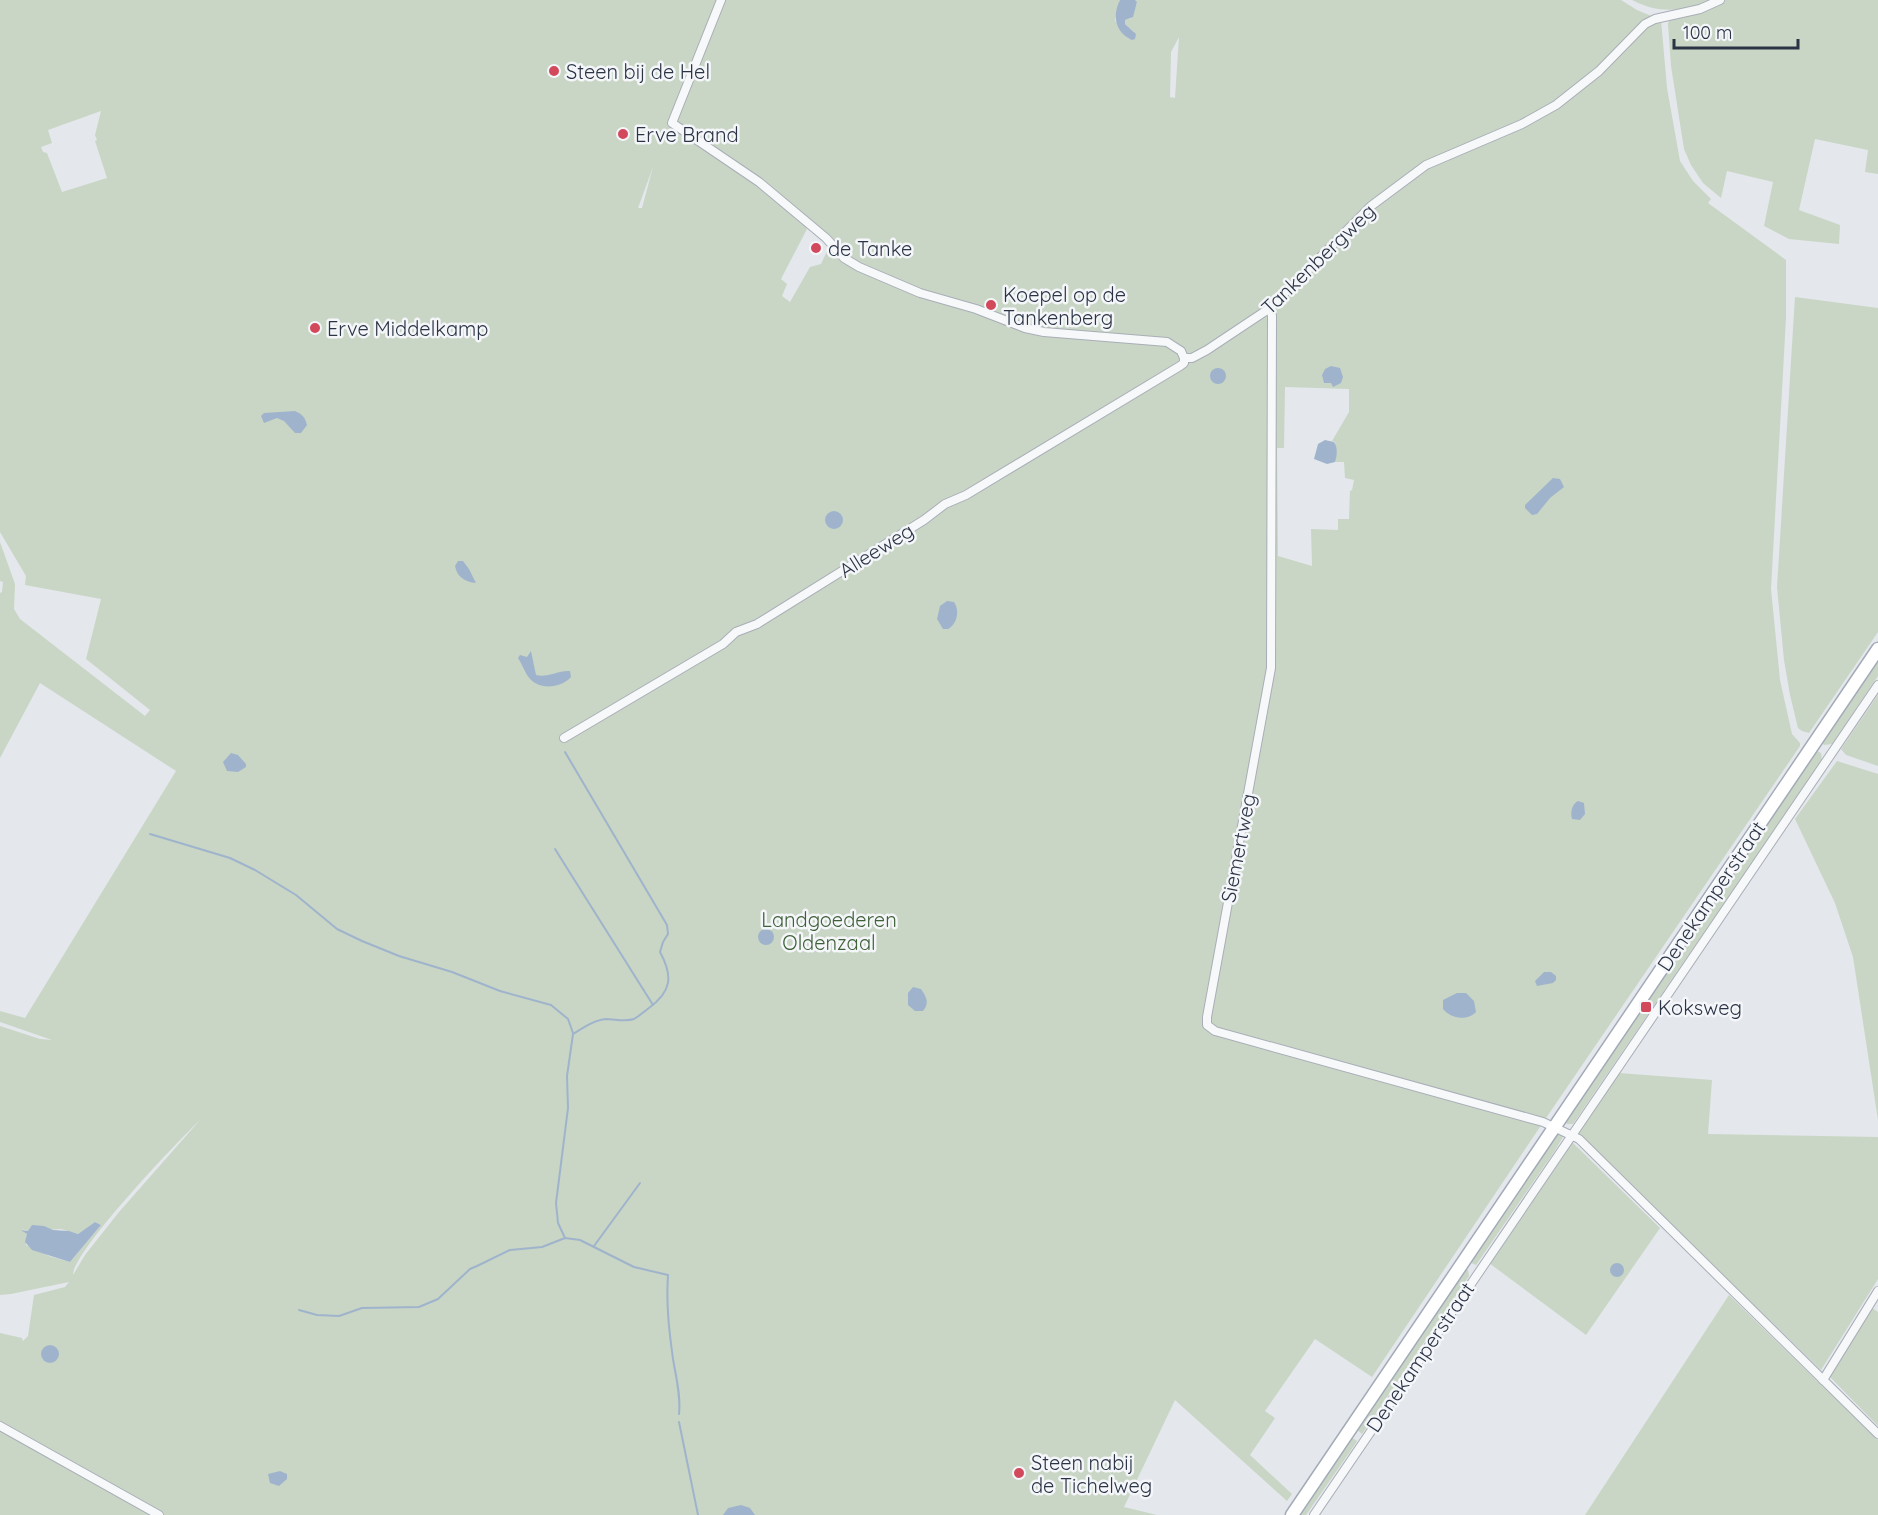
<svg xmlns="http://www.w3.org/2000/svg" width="1878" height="1515" viewBox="0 0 1878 1515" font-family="Quicksand,sans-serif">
<rect width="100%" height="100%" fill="#e4e7ec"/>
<g fill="#c9d6c5" fill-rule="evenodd">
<path d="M0,0H1120L1115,20L1121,31L1129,39L1134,32L1125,24V20L1131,18L1137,3L1135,0H1621L1637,10L1661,20L1667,88L1680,161L1693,181L1711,199L1708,203L1786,260V318L1771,589L1780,680L1792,734L1800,743V746L1546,1118L1372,1377L1315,1339L1265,1411L1275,1418L1250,1455L1292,1494L1287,1501L1175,1400L1124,1507L1157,1515H0V1333L22,1338L23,1341L28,1336L34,1295L65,1287L69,1282L11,1294L0,1295V1026L40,1039L52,1040L0,1022V1011L25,1018L176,771L40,683L0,758V593L2,592L3,582L0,581V542L15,584L14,609L20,619L145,716L150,710L86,659L101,599L25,585L26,576L0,532ZM1179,37L1175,98L1170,97L1171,52ZM101,111L95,135L97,140L95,141L107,178L62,192L47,153L43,152L41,147L52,143L48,130ZM653,167L642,208H638ZM808,227L829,247L821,264L810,267L790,302L782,296L787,284L781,279ZM1285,387L1349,389V412L1332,441L1335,442L1336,457L1335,462H1344L1345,478L1354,480L1352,490L1350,491L1349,519H1338V530L1311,529L1312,566L1278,556L1277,448H1284ZM200,1120L119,1212L85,1255L73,1275C73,1251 178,1141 200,1120ZM95,1222L101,1225L70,1262L49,1256L26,1245L27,1234L22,1229L28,1231L61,1229L78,1234Z"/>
<path d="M1632,0H1711C1684,12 1658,14 1632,0Z"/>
<polygon points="1725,0 1878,0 1878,174 1865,172 1868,150 1815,139 1799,210 1840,225 1839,244 1789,239 1764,226 1773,182 1727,171 1721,198 1703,183 1691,165 1684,149 1671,66 1668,24 1669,20 1714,6"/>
<polygon points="1795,297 1878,308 1878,632 1809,733 1802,731 1798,728 1790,695 1784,660 1777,587"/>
<polygon points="1878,653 1878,676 1836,739 1832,744 1824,745 1822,743"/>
<polygon points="1878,695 1878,766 1846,755 1841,749"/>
<polygon points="1817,751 1821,753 1822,760 1810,781 1707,928 1573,1124 1567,1124 1565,1120 1813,753"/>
<polygon points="1837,761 1878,774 1878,1120 1853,957 1835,903 1795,819"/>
<polygon points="1619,1073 1712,1080 1708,1134 1878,1137 1878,1279 1821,1370 1579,1135 1578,1132"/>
<polygon points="1556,1132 1562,1133 1563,1137 1554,1152 1476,1265 1469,1262"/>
<polygon points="1572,1142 1660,1228 1586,1335 1489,1263"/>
<polygon points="1465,1268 1468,1270 1469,1276 1362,1434 1355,1428"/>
<polygon points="1729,1295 1878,1440 1878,1515 1585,1515"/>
<polygon points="1872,1308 1878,1312 1878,1426 1830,1377"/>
<polygon points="1351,1437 1357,1441 1356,1443 1306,1515 1296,1515"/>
</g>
<g fill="#9fb4cc">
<path d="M1120,0H1135L1137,2L1133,17L1125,20V24L1136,34L1135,39L1132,40C1115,32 1112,16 1120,0Z"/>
<polygon points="1331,366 1340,368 1343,377 1341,383 1333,387 1331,383 1324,383 1322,375 1325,369"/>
<circle cx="1218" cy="376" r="8"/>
<path d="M295,411C302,414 305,417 307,425L301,433H295L284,421L277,418L264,423L261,416L264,413Z"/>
<path d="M1325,440L1334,442C1338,448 1337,456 1335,462L1327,464L1314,459L1318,444Z"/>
<polygon points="1553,478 1560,479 1564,487 1550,498 1537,514 1532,515 1525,508 1525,505"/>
<circle cx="834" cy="520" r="9"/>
<path d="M458,561H463L469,569L476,583C465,582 457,577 455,566Z"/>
<path d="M947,601L954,602C960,611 957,624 948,629H943L937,619L940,606Z"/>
<path d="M531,651L536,675C548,678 558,670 570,671L571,677C560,689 537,691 527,675C524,670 522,664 518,658L520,655L527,657Z"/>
<polygon points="231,753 238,755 246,764 246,767 238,772 227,771 223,762"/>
<path d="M1578,801L1584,803L1585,814L1580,820L1572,819C1570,812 1572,804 1578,801Z"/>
<circle cx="766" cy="937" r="8"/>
<polygon points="1544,972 1551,972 1556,976 1556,980 1553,983 1537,986 1535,981"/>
<path d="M913,987L921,989C926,996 930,1003 923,1011H915L908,1005V993Z"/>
<path d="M1457,993H1466L1474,1001L1476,1012C1468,1021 1451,1019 1443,1009V1000Z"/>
<polygon points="95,1222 101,1225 70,1262 32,1250 25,1242 27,1234 21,1230 28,1231 32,1225 44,1226 53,1230 69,1231 78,1234"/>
<circle cx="1617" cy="1270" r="7"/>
<circle cx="50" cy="1354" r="9"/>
<polygon points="280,1471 287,1474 287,1479 279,1486 270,1483 268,1474"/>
<polygon points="741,1505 750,1508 755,1515 723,1515 728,1508"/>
</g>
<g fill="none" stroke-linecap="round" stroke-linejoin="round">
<g stroke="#9fb4cc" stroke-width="2">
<path d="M565,752L667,925L668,934L663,942L660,952C673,976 672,991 649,1008C645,1011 639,1016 634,1019C625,1022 615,1019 606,1019C594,1020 583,1028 573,1034L567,1076L568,1108L556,1203L558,1223L565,1238"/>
<polyline points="150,834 230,858 255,870 296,895 337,929 362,941 399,956 452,972 500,991 551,1005 568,1019 573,1033"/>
<polyline points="555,849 653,1005"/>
<polyline points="594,1246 640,1183"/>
<path d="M299,1310L317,1315L339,1316L362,1308L419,1307L438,1299L470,1269L477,1266L510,1250L542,1247L565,1238L580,1240L634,1267L668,1275C666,1304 669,1330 673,1359C676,1377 681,1396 679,1414"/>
<polyline points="679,1422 698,1515"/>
</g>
<g stroke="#a9aeb7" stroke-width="10">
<g id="street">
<polyline points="721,0 672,123 759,182 826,238 844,258 859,267 920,293 976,309 1025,328 1044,332 1167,342 1181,351 1184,358"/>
<polyline points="1270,308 1272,316 1271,668 1207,1017 1207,1025 1215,1031 1543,1122 1579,1139 1878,1434"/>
<polyline points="1184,358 1192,358 1207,350 1270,308 1371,206 1426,165 1522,124 1556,105 1599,71 1645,24 1655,19 1700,9 1720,0"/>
<polyline points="564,738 723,644 736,632 757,624 924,520 945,504 966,495 1180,366 1184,363 1184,358"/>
<polyline points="1823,1380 1878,1291"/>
<polyline points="0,1426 159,1515"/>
<polyline points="1314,1515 1878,685"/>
</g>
</g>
<g stroke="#a3abb8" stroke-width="15">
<polyline id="primary" points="1292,1515 1878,649"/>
</g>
<use href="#street" stroke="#f7f8fa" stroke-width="8"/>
<use href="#primary" stroke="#fff" stroke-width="12"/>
</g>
<g fill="#d1495b" stroke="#f4f6f9" stroke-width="2">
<circle cx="554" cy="71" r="6"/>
<circle cx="623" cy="134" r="6"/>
<circle cx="816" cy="248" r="6"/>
<circle cx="991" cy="305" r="6"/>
<circle cx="315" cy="328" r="6"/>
<rect x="1640" y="1001" width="12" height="12" rx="3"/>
<circle cx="1019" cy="1473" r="6"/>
</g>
<g text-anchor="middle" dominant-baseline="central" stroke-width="5" stroke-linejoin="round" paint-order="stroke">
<g font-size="20" fill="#2b3445" stroke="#f4f6f9" text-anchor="start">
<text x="566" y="71">Steen bij de Hel</text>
<text x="635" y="134">Erve Brand</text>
<text x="828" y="248">de Tanke</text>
<text x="1003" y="294">Koepel op de<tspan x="1003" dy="23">Tankenberg</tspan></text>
<text x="327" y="328">Erve Middelkamp</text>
<text x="1658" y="1007">Koksweg</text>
<text x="1031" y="1462">Steen nabij<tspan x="1031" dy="23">de Tichelweg</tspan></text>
</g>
<g font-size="20" fill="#2b3445" stroke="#f4f6f9">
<text transform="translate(1318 259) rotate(-44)">Tankenbergweg</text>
<text transform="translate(876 550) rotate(-32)">Alleeweg</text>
<text transform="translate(1238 848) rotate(-79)">Siemertweg</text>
<text transform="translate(1711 896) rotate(-56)">Denekamperstraat</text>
<text transform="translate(1420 1357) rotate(-56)">Denekamperstraat</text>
</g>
<g font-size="20" fill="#3f6138" stroke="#f4f6f9">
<text x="829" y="919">Landgoederen<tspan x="829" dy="23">Oldenzaal</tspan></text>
</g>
</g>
<path d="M1674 39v9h124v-9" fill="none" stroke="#2b3445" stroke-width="3"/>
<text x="1683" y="39" font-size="18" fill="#2b3445" stroke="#f4f6f9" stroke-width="4.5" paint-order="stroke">100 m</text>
</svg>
